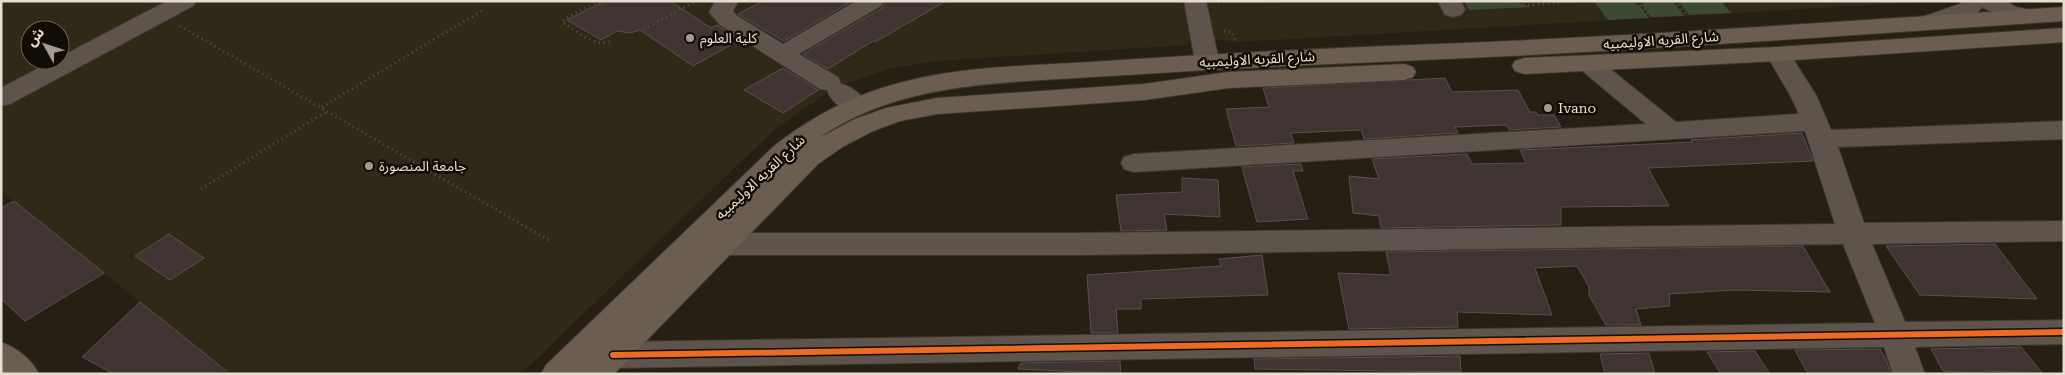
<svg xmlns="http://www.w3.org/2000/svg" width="2065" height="375" viewBox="0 0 2065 375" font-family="'Roboto Serif','Noto Sans Arabic',serif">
<rect width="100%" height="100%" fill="#251f14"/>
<path fill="#302918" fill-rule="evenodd" d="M1,1H1941L1238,42H1226L1225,40L1186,41L1187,45L938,61L889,69L843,85L830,95L827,93L774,130L521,374H230L1,191ZM30,30H60V60H30Z"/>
<g fill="#3c4934">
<polygon points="1464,1 1515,1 1530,7 1469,10"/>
<polygon points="1594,1 1630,1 1639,5 1649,18 1608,20"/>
<polygon points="1647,1 1673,1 1684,16 1651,17 1642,5"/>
<polygon points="1678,1 1721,1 1731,13 1689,15"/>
</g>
<g fill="#3f3432" stroke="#58504d">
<polygon points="605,1 670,1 711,28 717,25 740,40 693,66 640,30 630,33 617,31 601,40 567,20"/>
<polygon points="763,1 852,1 784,41 738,14"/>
<polygon points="886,1 946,1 875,42 873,41 828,69 803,54 882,8"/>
<polygon points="783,68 818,90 783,113 744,90"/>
<polygon points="1445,78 1452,92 1518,90 1530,112 1536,112 1538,115 1554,115 1561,127 1509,130 1506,125 1455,127 1458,133 1364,139 1361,130 1291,133 1294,143 1236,146 1226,109 1269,107 1263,88"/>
<polygon points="1802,133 1813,161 1648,168 1669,206 1561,207 1561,225 1381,228 1379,216 1353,213 1349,176 1379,179 1372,159 1467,154 1472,164 1526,163 1520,150 1693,142 1691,140"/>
<polygon points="1301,164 1303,171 1293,171 1308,219 1257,222 1242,167"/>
<polygon points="1182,178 1218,180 1220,217 1164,214 1167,230 1121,231 1116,195 1182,192"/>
<polygon points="14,201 104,273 25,321 1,299 1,208"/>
<polygon points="169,234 204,258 170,280 135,256"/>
<polygon points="1995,244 2037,299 1920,295 1886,246"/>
<polygon points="1803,246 1830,292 1735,290 1669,294 1670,306 1636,309 1641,325 1606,325 1589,295 1589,287 1577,266 1535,268 1552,315 1457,312 1458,327 1349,329 1338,273 1391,275 1386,252"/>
<polygon points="1262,255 1268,295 1141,299 1141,309 1116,309 1118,333 1091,333 1087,275 1221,266 1219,259"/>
<polygon points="140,302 179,333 230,374 114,374 82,357"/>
<polygon points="2021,347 2043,374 1985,371 1985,374 1978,374 1943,371 1931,349"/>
<polygon points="1880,349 1886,359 1891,374 1808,374 1795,350"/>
<polygon points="1755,351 1770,374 1721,374 1707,352"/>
<polygon points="1649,353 1655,374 1605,374 1600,354"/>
<polygon points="1460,356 1461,372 1255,369 1254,359"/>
<polygon points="1120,361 1121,374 1018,369 1021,363"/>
</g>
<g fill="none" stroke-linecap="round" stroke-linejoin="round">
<g stroke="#3e3930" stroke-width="2">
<g id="minor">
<polygon points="167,1 196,1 193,6 10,104 1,106 1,88 54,60 60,60 60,57"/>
<path d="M715,1H738L733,11L736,15L783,44L856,1H884L881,6L799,54L838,77L841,84C852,86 863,96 869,106L865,112C850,116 832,105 827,90L820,89L720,25L709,12Z"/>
<polygon points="1184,1 1206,1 1219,61 1216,66 1207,68 1198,66 1195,61"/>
<polygon points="1438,1 1461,1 1465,10 1461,15 1453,17 1445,15"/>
<path d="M1961,1H2006L2016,7L2036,11L2040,16L2036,21C2018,26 1999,16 1982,7L1976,14L1927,30L1919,28L1915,23L1919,18L1960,4Z"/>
<polygon points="1778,47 1787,49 1790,54 1816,95 1831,130 2064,121 2064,139 1838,147 1864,223 2064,221 2064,241 1872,244 1905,322 2064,320 2064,344 1915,347 1925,374 1893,374 1884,347 613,368 602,364 597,355 602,346 613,342 1875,323 1843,244 1081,255 722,255 712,251 708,244 712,237 722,233 1081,233 1835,224 1805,131 1134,172 1124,169 1121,163 1124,157 1134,154 1646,124 1580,69 1577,64 1580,59 1589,56 1598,59 1676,122 1799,114 1790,95 1766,54 1769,49"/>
</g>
</g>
<g stroke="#3e3930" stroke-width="2">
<g id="major">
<path d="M2064,7V21C1879,33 1694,47 1509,56C1387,62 1265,66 1143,74C1109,76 1076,78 1042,80C963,85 886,92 819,138L855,119L886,108L937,98L1144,84L1229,72L1404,64L1413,67L1416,72L1413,77L1404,80L1229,88L1144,100L937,114L900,121L873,131L844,146L818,164L614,374H541L546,365L773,147C813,115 857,93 907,81C967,66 1029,66 1091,62C1198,55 1305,49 1413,45C1630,37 1847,21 2064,7Z"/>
<polygon points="2064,28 2064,42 1778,61 1524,74 1515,71 1512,66 1515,61 1524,58 1778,47"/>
<path d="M1,342C17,348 31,359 39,374H1Z"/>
</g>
</g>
<g stroke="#564f47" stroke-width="3" stroke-dasharray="1 4" stroke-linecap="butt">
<path d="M599,1L566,18L562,22C577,31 594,48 612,41"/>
<polyline points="1519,1 1528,5 1574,1"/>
<polyline points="1638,1 1650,17"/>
<polyline points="1675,1 1686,15"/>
<polyline points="1218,2 1278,1"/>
<polyline points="180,26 552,242"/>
<polyline points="644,29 696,1"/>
<polyline points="1224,31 1232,32 1236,41"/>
<polyline points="322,107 483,10"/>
<polyline points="201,189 327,111"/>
</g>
<use href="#minor" fill="#5e544b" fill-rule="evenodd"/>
<use href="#major" fill="#6c5d51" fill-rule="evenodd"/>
<g stroke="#110c04" stroke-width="9">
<polyline id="cycleway" points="613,355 2064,332"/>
</g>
<use href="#cycleway" stroke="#ed6a23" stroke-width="6"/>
</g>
<g fill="#a29b8f" stroke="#110c04" stroke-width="2">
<circle cx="690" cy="38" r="5"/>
<circle cx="1548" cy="108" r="5"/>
<circle cx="369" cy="166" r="5"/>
</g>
<g text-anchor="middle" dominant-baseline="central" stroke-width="5" stroke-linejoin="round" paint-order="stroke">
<g font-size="14" fill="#e5ded1" stroke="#110c04" text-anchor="start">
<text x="700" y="38">كلية العلوم</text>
<text x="1558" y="108">Ivano</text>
<text x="379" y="166">جامعة المنصورة</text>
</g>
<g font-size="14" fill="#e5ded1" stroke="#110c04">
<text transform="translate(1661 40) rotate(-4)">شارع القريه الاوليمبيه</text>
<text transform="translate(1257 59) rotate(-3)">شارع القريه الاوليمبيه</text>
<text transform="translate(760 177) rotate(-43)">شارع القريه الاوليمبيه</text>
</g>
</g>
<rect width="2065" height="375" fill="none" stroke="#e5ded1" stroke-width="5"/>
<g transform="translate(45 45) rotate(310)"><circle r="24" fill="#110c04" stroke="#666056"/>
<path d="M0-4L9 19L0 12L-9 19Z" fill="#a29b8f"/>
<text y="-8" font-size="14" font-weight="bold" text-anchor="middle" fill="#e5ded1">ش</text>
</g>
</svg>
